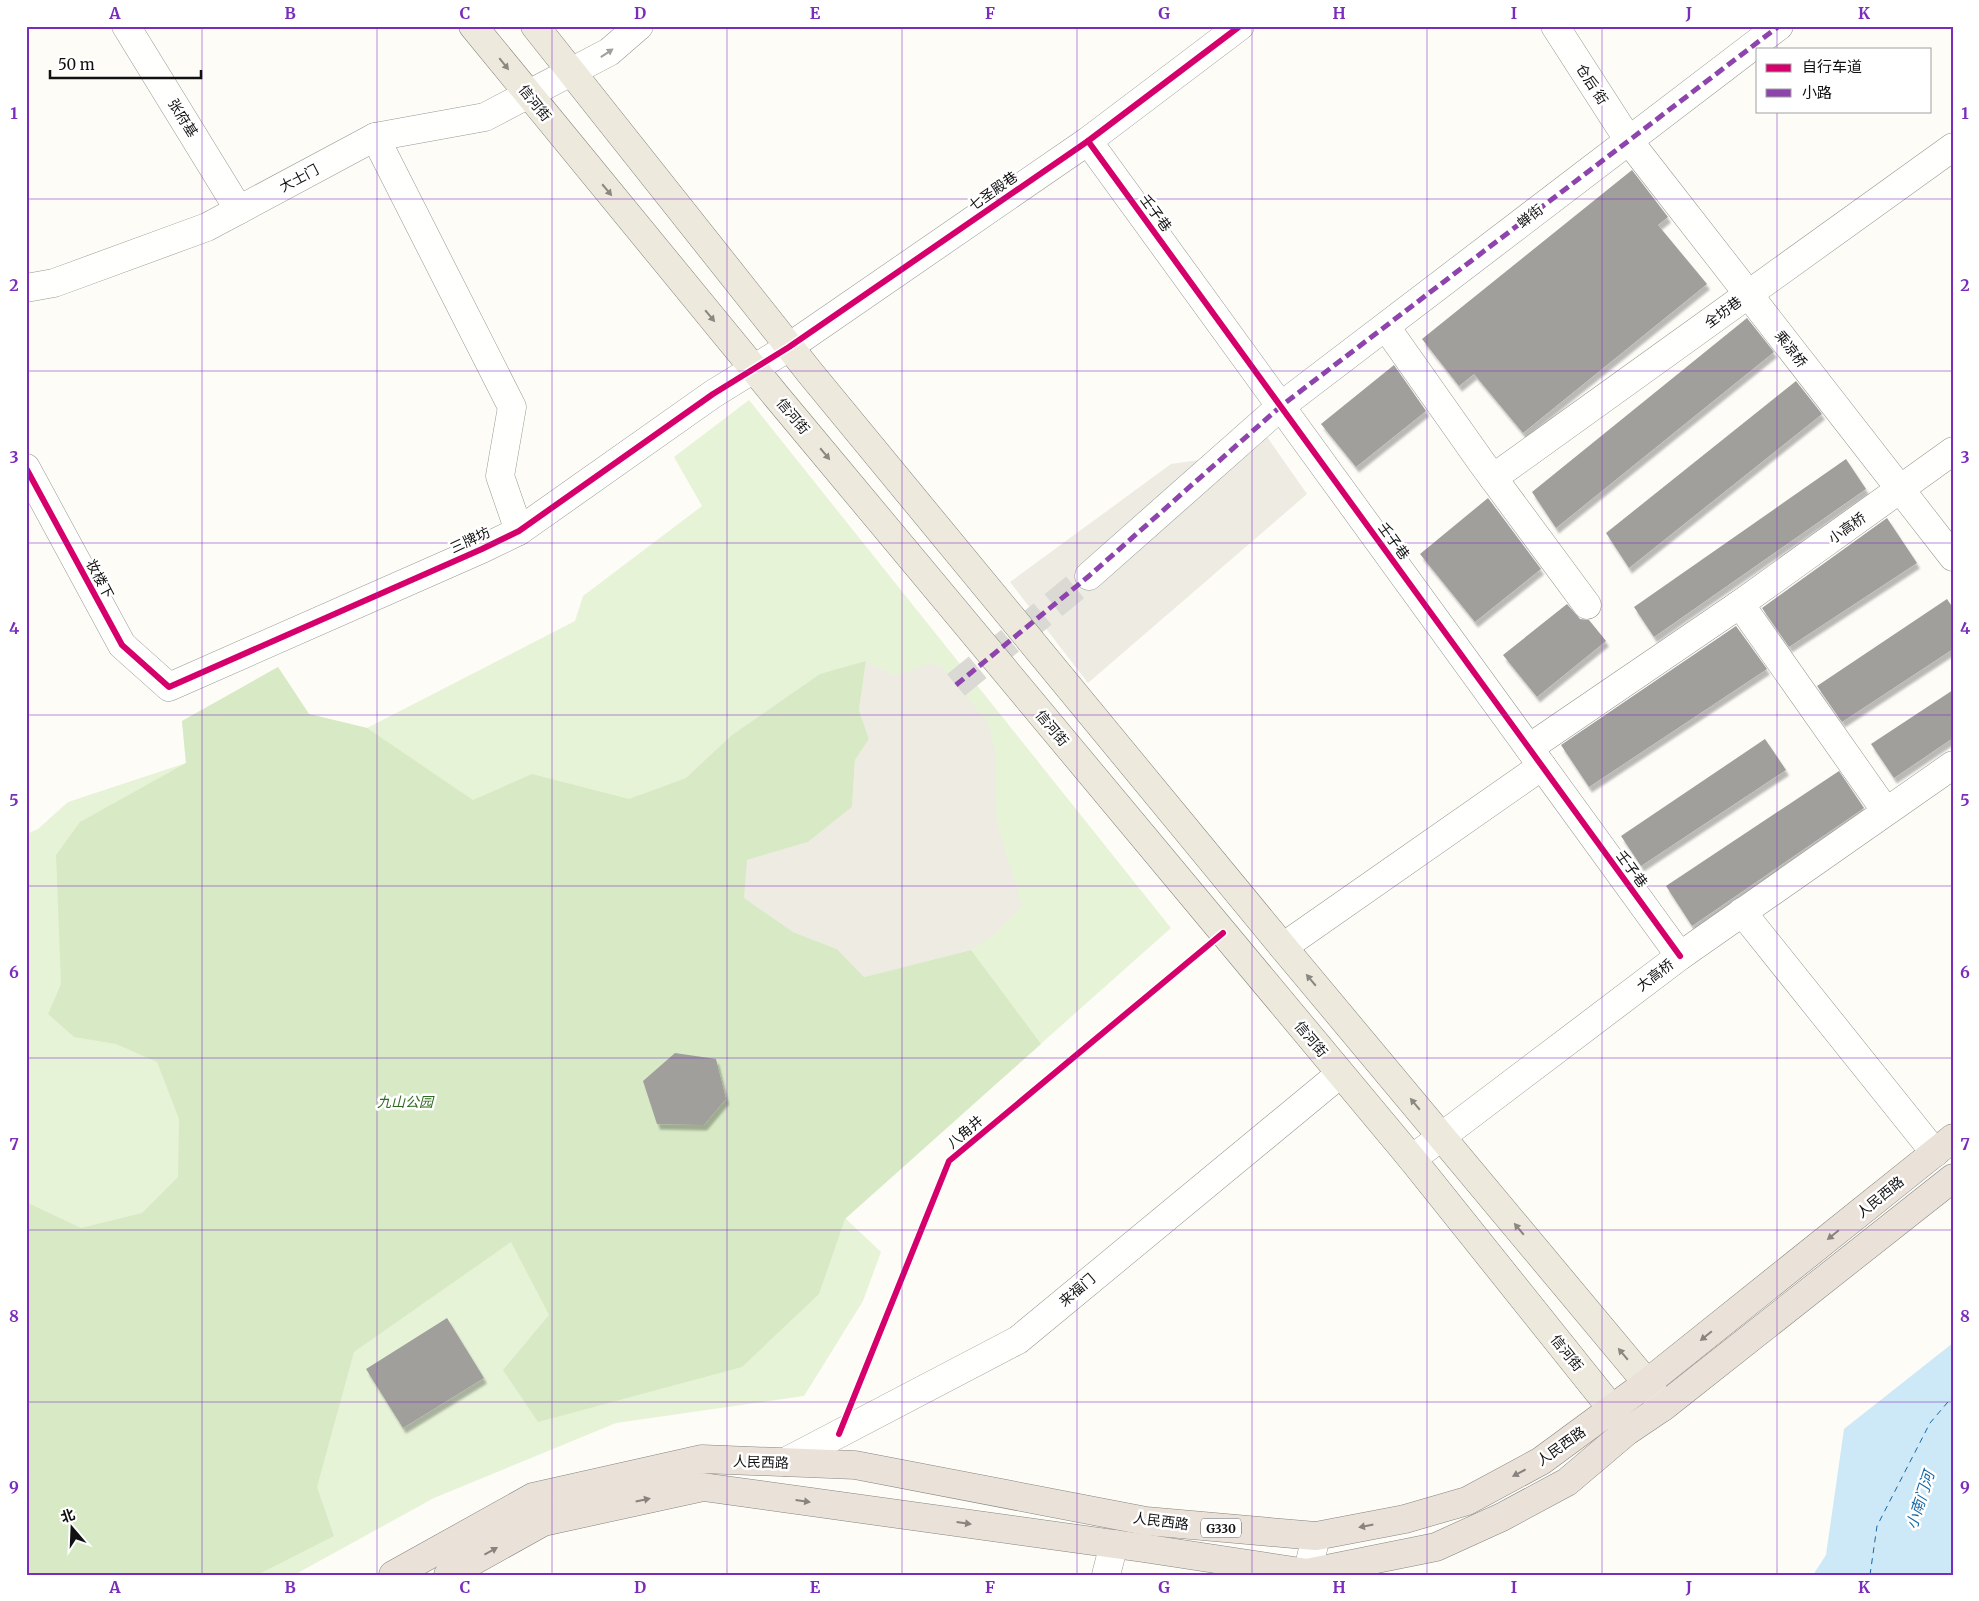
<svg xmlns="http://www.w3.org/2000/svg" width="1979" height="1601" viewBox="0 0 1979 1601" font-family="Merriweather,'Noto Sans SC',serif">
<defs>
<filter id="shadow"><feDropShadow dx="3" dy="5.5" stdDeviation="1" flood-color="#0004"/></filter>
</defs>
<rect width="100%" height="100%" fill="#fdfcf7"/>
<polygon fill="#e7f3d7" points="749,400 1171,928 845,1218 881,1252 863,1301 804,1396 616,1423 434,1498 294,1575 26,1575 26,834 38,829 68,802 186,763 182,721 278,667 309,714 367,728 575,621 583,596 702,506 674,457"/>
<polygon fill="#d8eac5" points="866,661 859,710 869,739 855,760 852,807 808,842 747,860 793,932 837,949 864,977 971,950 1041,1044 845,1219 819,1294 742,1367 538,1422 503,1370 549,1315 511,1242 354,1352 317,1487 334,1536 257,1575 26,1575 26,1202 81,1228 142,1213 178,1177 179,1119 157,1062 116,1044 74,1037 48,1014 61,984 56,855 80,822 186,763 182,721 278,667 309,714 367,728 473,800 532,774 629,799 686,778 732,735 820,674"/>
<g fill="#edebe2">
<polygon points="1260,427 1307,494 1088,683 1010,582 1171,464 1213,458"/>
<polygon points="866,661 895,676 927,664 940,665 989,724 995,752 995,800 997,823 1022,905 995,934 971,950 864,977 837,949 793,932 744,898 747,860 808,842 852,807 855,760 869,739 859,710"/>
</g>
<polygon fill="#cde8f7" points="1953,1343 1953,1575 1813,1575 1826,1555 1844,1429"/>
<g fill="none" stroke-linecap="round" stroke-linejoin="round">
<polyline stroke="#1768a6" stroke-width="1" stroke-dasharray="6 5" stroke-linecap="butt" points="1870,1575 1877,1526 1930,1423 1953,1396"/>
</g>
<g fill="#a19f9c" filter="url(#shadow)">
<polygon points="1632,170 1668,217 1658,225 1707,284 1523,433 1474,374 1459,386 1422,339"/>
<polygon points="1747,318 1774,352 1556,528 1532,492"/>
<polygon points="1394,365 1426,411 1356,467 1321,424"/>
<polygon points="1796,381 1822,414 1629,568 1606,533"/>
<polygon points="1846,459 1866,489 1654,637 1634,607"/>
<polygon points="1488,498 1541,569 1475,622 1420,554"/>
<polygon points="1887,518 1917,563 1789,647 1762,608"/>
<polygon points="1947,599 1953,608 1953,649 1842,722 1817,686"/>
<polygon points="1567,604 1580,619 1589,620 1606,641 1537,697 1503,655"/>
<polygon points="1736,626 1767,669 1589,787 1561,745"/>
<polygon points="1953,690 1953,738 1894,778 1871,744"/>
<polygon points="1765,739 1786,770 1641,866 1621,836"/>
<polygon points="1839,771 1864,808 1692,926 1666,886"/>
<polygon points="675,1053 716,1059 726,1099 704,1125 657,1124 643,1081"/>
<polygon points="447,1318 484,1378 403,1428 366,1369"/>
</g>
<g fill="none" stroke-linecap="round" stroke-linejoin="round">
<polyline stroke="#dad9d4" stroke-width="28" stroke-dasharray="28 14" stroke-linecap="butt" points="956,685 1089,576"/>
<g stroke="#979795" stroke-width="29">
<g id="minor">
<polyline points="126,26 239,210"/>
<polyline points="1555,26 1629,141 1953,557"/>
<polyline points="375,137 512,407 500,476 519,531"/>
<polyline points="1088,141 1680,956"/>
<polyline points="26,288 54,283 207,227 375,137 485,117 609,52 639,26"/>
<polyline points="1386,327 1482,463 1587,605"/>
<polyline points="26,468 122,645 169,687 482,549 519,531 713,394 789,347 1088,141 1240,26"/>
<polyline points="1493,478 1953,147"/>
<polyline points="1089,576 1281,406 1779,26"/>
<polyline points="1740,604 1953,451"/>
<polyline points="1529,748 1740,604 1885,810"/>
<polyline points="1742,912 1935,1153"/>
<polyline points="1283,947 1542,766"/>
<polyline points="1412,1159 1680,956 1953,765"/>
<polyline points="785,1462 1018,1340 1340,1074"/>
<polyline points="1106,1575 1114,1544"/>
<polyline points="1307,1575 1316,1536"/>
</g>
</g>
<g stroke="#858482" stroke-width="29">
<g id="major">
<polyline points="473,26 777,397 1412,1159 1612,1409 1624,1428"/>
<polyline points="535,26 811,374 1283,947 1647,1383 1663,1407"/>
</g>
</g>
<g stroke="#858482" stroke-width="29">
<g id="highway">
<polyline points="393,1575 533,1497 702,1459 855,1465 1146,1521 1316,1536 1405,1519 1467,1501 1541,1461 1647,1383 1953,1138"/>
<polyline points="448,1575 543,1522 703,1487 1143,1548 1307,1573 1436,1547 1502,1517 1567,1482 1626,1432 1663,1407 1953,1178"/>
</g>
</g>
<use href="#minor" stroke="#fffffe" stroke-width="28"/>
<use href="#major" stroke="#ede9dc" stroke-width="28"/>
<use href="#highway" stroke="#eae1d8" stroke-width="28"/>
<polyline stroke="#8e44ad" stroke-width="5" stroke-dasharray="10 5" stroke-linecap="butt" points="956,685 1089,576 1281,406 1779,26"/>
<g stroke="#fff" stroke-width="9">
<g id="cycleway">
<polyline points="1088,141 1680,956"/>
<polyline points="26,468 122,645 169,687 482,549 519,531 713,394 789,347 1088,141 1240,26"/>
<polyline points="839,1434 949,1161 1223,933"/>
</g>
</g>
<use href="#cycleway" stroke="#d6006c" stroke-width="6"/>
</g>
<defs><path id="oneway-solid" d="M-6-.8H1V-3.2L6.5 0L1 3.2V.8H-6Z" transform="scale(1.25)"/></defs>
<use fill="#a0a09f" href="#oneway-solid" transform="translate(607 53) rotate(-34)"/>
<g fill="#8a8881">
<use href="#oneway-solid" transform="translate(504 64) rotate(51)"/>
<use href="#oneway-solid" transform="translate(607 190) rotate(50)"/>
<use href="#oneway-solid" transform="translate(710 316) rotate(50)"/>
<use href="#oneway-solid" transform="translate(825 454) rotate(50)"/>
<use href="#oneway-solid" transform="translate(1311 980) rotate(-130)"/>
<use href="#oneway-solid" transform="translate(1415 1104) rotate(-130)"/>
<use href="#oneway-solid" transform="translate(1519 1229) rotate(-130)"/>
<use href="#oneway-solid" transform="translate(1623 1354) rotate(-130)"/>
</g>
<g fill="#88837e">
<use href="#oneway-solid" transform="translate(1833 1235) rotate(141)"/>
<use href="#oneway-solid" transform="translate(1706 1336) rotate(141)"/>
<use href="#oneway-solid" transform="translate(1519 1473) rotate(152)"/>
<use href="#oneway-solid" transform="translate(643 1500) rotate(-12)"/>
<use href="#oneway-solid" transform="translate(803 1501) rotate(8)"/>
<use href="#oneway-solid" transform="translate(964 1523) rotate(8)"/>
<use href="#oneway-solid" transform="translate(1366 1526) rotate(169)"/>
<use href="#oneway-solid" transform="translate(491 1551) rotate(-29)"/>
</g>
<path fill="none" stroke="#7b2cbf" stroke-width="1" stroke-opacity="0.55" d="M202,26V1575M377,26V1575M552,26V1575M727,26V1575M902,26V1575M1077,26V1575M1252,26V1575M1427,26V1575M1602,26V1575M1777,26V49M1777,111V1575M26,199H1953M26,371H1953M26,543H1953M26,715H1953M26,886H1953M26,1058H1953M26,1230H1953M26,1402H1953"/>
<g text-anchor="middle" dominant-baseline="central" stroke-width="5" stroke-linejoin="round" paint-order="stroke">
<rect fill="#fff" stroke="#585858" stroke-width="1" x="1201" y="1518.5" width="40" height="19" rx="4"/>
<g font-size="12" font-weight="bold" fill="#111">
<text x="1221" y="1528">G330</text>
</g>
<g font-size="14" fill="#111" stroke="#fff">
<text transform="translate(1592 84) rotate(57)">仓后 街</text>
<text transform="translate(535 103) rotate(51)">信河街</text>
<text transform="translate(183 118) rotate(58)">张府基</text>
<text transform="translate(299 178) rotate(-28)">大士门</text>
<text transform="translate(993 191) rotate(-35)">七圣殿巷</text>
<text transform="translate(1156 213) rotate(54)">壬子巷</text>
<text transform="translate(1530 216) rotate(-37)">蝉街</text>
<text transform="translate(1723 312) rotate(-36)">全坊巷</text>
<text transform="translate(1791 349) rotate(52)">乘凉桥</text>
<text transform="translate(793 416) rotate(50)">信河街</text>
<text transform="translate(1847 528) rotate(-35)">小高桥</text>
<text transform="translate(470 540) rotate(-25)">三牌坊</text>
<text transform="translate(1394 541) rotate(54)">壬子巷</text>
<text transform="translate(100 579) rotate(62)">妆楼下</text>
<text transform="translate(1052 728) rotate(50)">信河街</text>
<text transform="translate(1632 869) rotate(54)">壬子巷</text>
<text transform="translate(1655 975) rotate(-37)">大高桥</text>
<text transform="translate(1311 1039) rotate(50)">信河街</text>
<text transform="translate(965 1132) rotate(-40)">八角井</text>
<text transform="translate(1880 1197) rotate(-39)">人民西路</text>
<text transform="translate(1077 1290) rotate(-40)">来福门</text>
<text transform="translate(1567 1353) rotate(51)">信河街</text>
<text transform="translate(1561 1446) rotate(-35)">人民西路</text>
<text transform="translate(761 1462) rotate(2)">人民西路</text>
<text transform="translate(1161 1521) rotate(7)">人民西路</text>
</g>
<g font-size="14" font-style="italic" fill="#2f6b1f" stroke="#fff">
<text x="405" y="1102">九山公园</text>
</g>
<g font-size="15" font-style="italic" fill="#1768a6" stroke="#fff">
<text transform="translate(1920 1500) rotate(-72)">小南门河</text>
</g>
</g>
<rect width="1979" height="1601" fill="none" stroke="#ffffff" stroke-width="55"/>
<rect x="1756" y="48" width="175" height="65" fill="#ffffff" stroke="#a0a0a0"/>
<rect x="1766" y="64" width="25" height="8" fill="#d6006c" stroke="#a0a0a0"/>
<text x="1802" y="72" font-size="15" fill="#111111">自行车道</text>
<rect x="1766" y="89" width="25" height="8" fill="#8e44ad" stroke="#a0a0a0"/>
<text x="1802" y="98" font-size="15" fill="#111111">小路</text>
<g transform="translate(72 1528) rotate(341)" stroke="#ffffff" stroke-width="4" paint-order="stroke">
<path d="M0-4L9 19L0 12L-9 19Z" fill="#111111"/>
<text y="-8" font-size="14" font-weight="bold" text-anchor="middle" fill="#111111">北</text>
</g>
<path d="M50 70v8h151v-8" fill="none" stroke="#111111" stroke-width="2.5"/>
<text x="58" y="70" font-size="15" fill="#111111" stroke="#ffffff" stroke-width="4" paint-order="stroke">50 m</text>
<rect x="28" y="28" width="1924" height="1546" fill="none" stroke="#7b2cbf" stroke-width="2"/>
<g font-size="16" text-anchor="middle" font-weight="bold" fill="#7b2cbf">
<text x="115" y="19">A</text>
<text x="290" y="19">B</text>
<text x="465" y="19">C</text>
<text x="640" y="19">D</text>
<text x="815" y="19">E</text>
<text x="990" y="19">F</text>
<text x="1164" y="19">G</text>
<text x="1339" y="19">H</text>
<text x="1514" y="19">I</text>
<text x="1689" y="19">J</text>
<text x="1864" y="19">K</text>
<text x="14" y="119">1</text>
<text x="1965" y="119">1</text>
<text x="14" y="291">2</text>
<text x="1965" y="291">2</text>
<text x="14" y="463">3</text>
<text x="1965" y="463">3</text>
<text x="14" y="634">4</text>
<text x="1965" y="634">4</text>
<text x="14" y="806">5</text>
<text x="1965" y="806">5</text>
<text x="14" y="978">6</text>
<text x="1965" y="978">6</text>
<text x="14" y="1150">7</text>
<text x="1965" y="1150">7</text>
<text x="14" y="1322">8</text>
<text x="1965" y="1322">8</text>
<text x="14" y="1493">9</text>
<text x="1965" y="1493">9</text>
<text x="115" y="1593">A</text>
<text x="290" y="1593">B</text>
<text x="465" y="1593">C</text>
<text x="640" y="1593">D</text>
<text x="815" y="1593">E</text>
<text x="990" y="1593">F</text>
<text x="1164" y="1593">G</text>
<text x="1339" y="1593">H</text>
<text x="1514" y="1593">I</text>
<text x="1689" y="1593">J</text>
<text x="1864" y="1593">K</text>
</g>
</svg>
